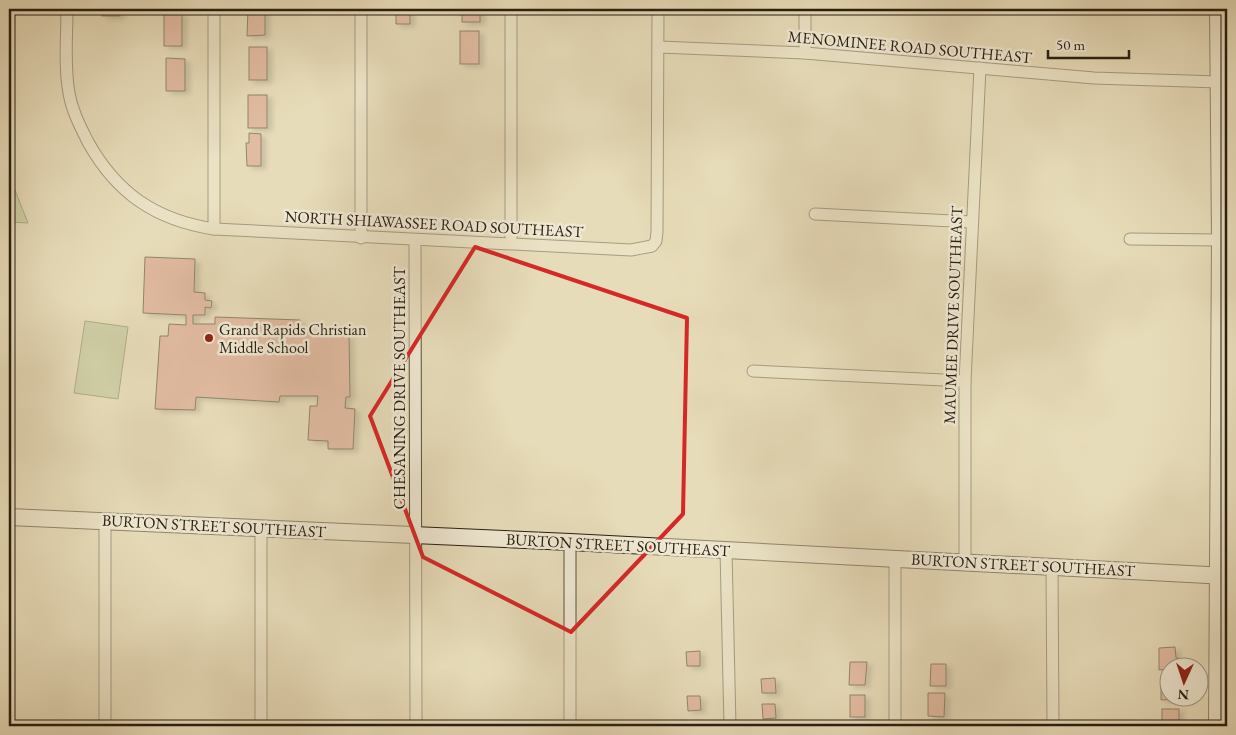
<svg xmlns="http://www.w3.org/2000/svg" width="1236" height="735" viewBox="0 0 1236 735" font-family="'EB Garamond',serif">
<defs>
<filter id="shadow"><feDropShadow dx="5" dy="3" stdDeviation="2.5" flood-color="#0004"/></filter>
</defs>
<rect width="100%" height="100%" fill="#e7dcb9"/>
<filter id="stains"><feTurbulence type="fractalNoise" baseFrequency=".004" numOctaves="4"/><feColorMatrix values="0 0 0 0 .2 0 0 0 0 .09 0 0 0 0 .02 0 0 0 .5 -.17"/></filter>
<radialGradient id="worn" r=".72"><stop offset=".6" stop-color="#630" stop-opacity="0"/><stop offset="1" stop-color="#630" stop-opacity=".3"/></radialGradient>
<g fill="#b3c191" stroke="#6e7052">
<polygon points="9,175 28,223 9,222"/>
<polygon points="85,321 128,327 118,399 74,393"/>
</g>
<g fill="#dc9685" stroke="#281e12" filter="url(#shadow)">
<rect x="102" y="9" width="18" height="7"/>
<polygon points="248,9 265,9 265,35 247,36"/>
<polygon points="394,9 412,9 410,9 410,24 396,24 396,10"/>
<rect x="462" y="9" width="18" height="13"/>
<rect x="164" y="13" width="18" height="33"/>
<rect x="460" y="31" width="19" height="33"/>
<rect x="249" y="47" width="18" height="33"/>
<polygon points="166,58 185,59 185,91 166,91"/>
<rect x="248" y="95" width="19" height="33"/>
<polygon points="249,133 261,134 261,166 247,166 246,143 249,143"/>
<polygon points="145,257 195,259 194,292 205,293 205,300 212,301 211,308 205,307 205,315 193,315 193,324 215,324 215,317 300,320 300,333 349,335 350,397 346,397 345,408 355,409 353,449 328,449 328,441 308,440 310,406 317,406 318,396 280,396 279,402 196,397 195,410 155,409 160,336 168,336 169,324 186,325 186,315 143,313"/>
<polygon points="1175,647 1176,658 1179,658 1179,668 1159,670 1159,648"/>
<polygon points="700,651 700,666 687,666 686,652"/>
<polygon points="850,662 867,662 865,685 849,685"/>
<polygon points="931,664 946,664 946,686 930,686"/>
<polygon points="775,678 776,693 762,693 761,679"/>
<polygon points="1161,678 1168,678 1168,698 1179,698 1179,699 1161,700"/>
<polygon points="928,693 945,693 944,717 928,716"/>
<rect x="850" y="695" width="15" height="22"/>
<polygon points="687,696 700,696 701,710 688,711"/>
<polygon points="762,704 775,704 776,718 763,719"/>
<rect x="1162" y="709" width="17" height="17"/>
</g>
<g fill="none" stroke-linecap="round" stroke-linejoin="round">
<g stroke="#584e3c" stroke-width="13">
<g id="street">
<path d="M67,9C67,36 64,66 69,93C72,111 80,126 88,142C117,194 156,220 214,229L631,250L652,246L656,241L657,232L658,9"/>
<polyline points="361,9 361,238"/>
<polyline points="659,47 805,53 1094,78 1219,82"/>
<polyline points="805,53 805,9"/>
<polyline points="815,214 972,222"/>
<polyline points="214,229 214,9"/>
<polyline points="1130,239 1220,240"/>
<polyline points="415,240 416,726"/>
<polyline points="511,243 511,9"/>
<polyline points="753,371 965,381"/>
<polyline points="570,542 570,726"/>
<polyline points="726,550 730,726"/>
<polyline points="965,563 965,381 980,68"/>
<polyline points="1052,567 1053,726"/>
<polyline points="105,726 105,521"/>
<polyline points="261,726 261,528"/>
<polyline points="895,726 895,559"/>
</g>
</g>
<g stroke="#281e12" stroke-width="18">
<g id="secondary">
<polyline points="9,517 570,542 1227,576"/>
<polyline points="1217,726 1220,240 1218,9"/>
</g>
</g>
<use href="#street" stroke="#efe8d2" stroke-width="11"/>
<use href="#secondary" stroke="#efe8d2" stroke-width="16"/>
</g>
<path d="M0 0H1236V735H0ZM475,247L687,318L683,514L571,632L423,557L370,416Z" fill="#e7dcb9" fill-opacity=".55" fill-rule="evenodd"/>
<path fill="none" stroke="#d62828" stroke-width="4" stroke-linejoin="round" d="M475,247L687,318L683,514L571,632L423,557L370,416Z"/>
<circle fill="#8f2418" stroke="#efe8d2" stroke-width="2" cx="209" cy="338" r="5"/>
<g text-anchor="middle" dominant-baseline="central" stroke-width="5" stroke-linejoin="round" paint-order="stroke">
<g font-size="16" fill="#281e12" stroke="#efe8d2">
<text transform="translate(910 47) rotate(5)">MENOMINEE ROAD SOUTHEAST</text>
<text transform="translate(434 224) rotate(3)">NORTH SHIAWASSEE ROAD SOUTHEAST</text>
<text transform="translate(953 315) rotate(-88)">MAUMEE DRIVE SOUTHEAST</text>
<text transform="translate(399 388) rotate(-90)">CHESANING DRIVE SOUTHEAST</text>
<text transform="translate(214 526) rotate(3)">BURTON STREET SOUTHEAST</text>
<text transform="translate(618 545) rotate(3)">BURTON STREET SOUTHEAST</text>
<text transform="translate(1023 565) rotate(3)">BURTON STREET SOUTHEAST</text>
</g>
<g font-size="16" fill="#281e12" stroke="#efe8d2" text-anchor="start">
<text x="219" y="329">Grand Rapids Christian<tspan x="219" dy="18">Middle School</tspan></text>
</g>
</g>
<rect width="1236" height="735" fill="none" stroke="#e7dcb9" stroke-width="30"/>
<rect x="10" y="10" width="1216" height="715" fill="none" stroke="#281e12" stroke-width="2.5"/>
<rect x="15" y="15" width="1206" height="705" fill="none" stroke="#281e12"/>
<g transform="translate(1184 682) rotate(183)"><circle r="24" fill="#efe8d2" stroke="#9f9785"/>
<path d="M0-4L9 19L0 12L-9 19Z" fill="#8f2418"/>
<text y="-8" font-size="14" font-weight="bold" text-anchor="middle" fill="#281e12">N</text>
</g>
<path d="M1048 50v8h81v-8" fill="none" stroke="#281e12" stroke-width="2.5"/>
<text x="1056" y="50" font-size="15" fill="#281e12" stroke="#efe8d2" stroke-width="4" paint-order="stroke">50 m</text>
<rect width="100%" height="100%" filter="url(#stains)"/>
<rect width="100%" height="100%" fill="url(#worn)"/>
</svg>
